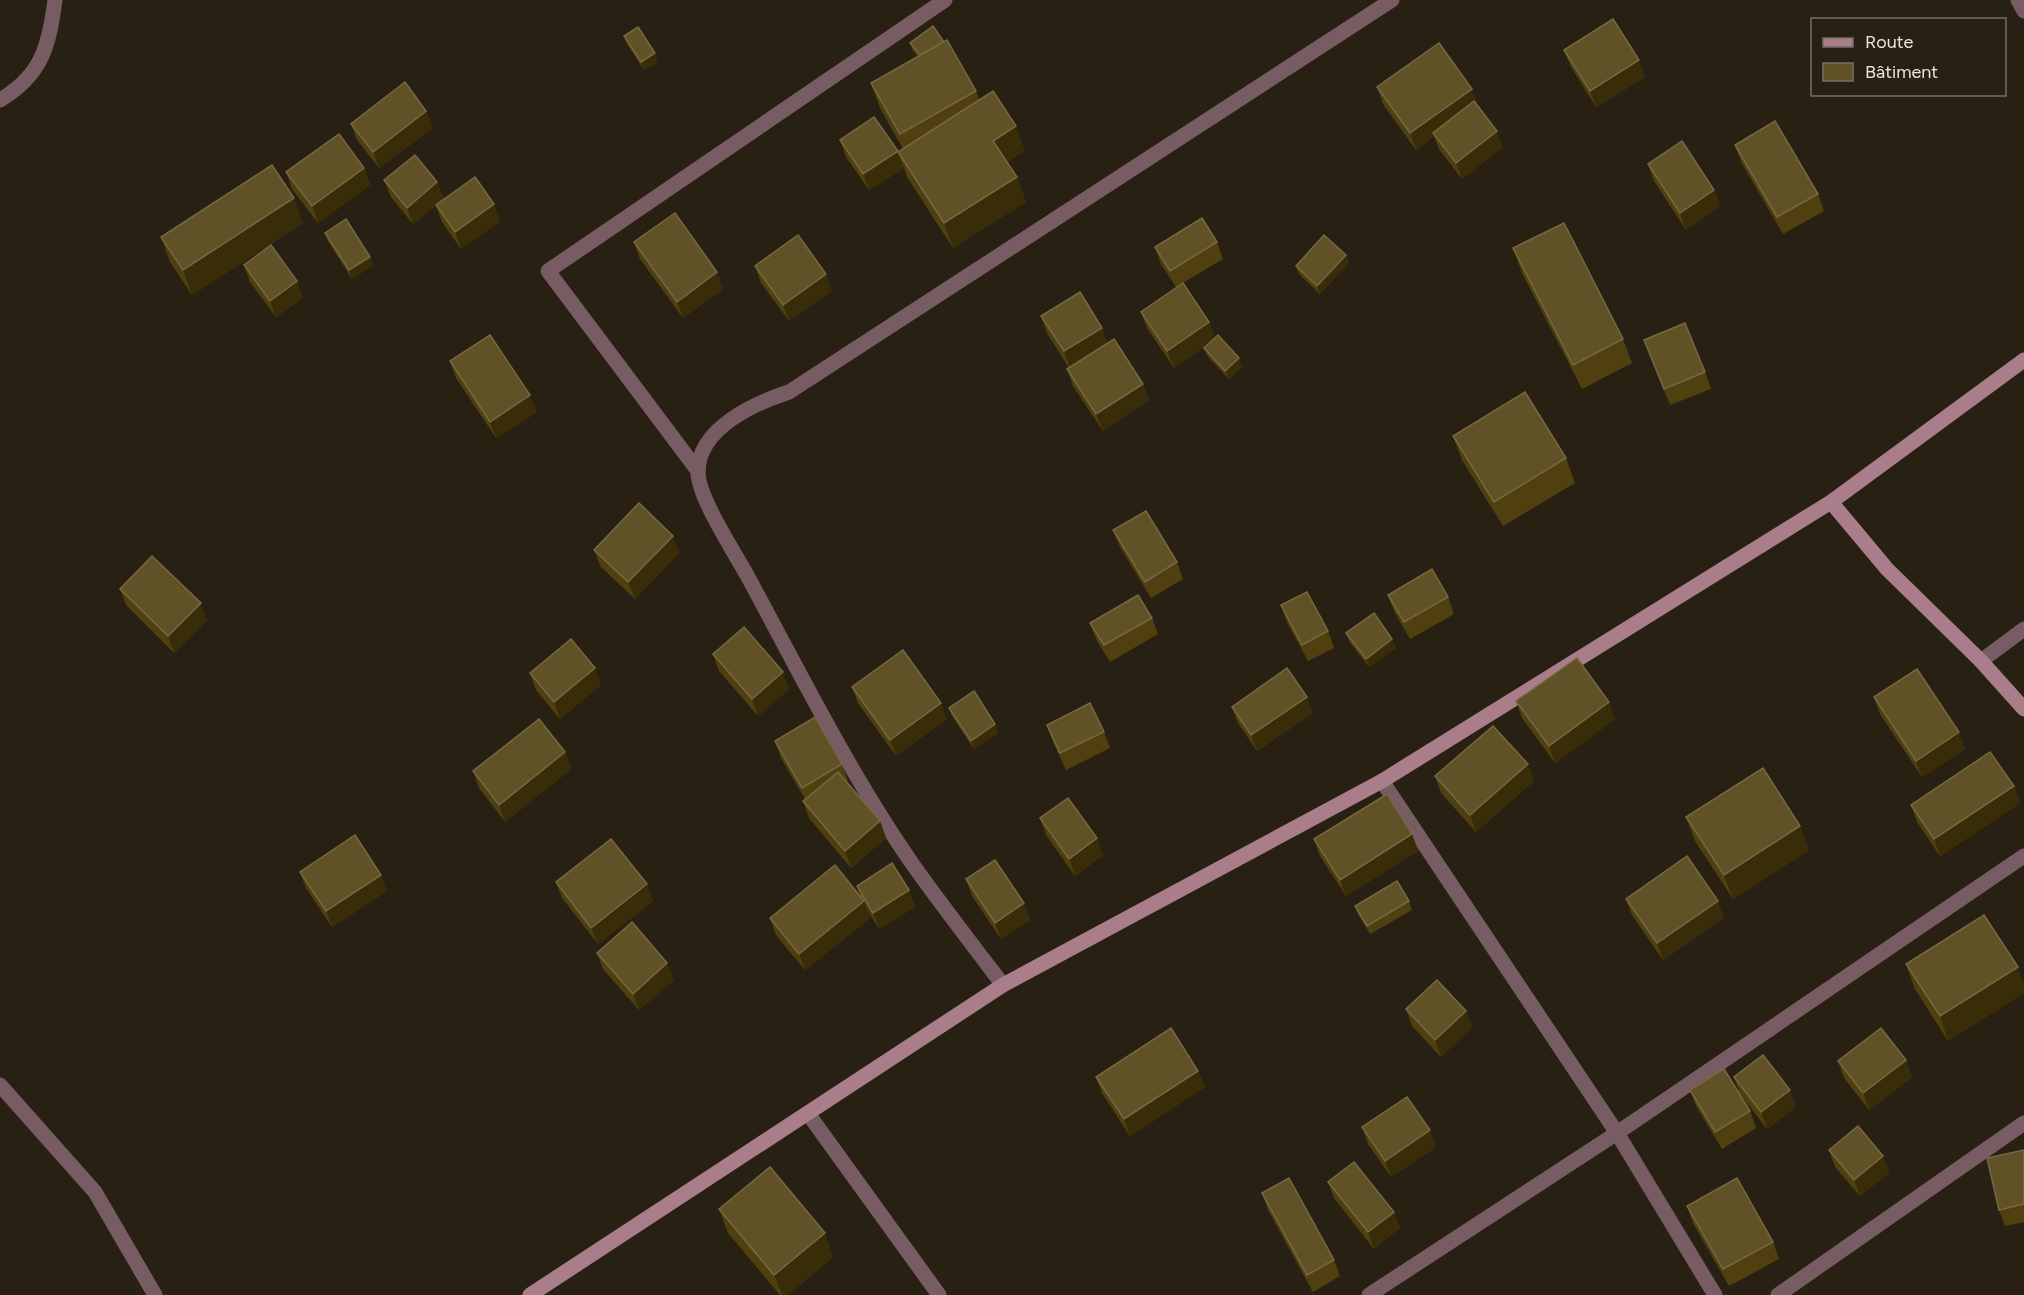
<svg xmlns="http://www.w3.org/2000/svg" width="2024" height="1295" viewBox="0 0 2024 1295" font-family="Figtree,sans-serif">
<rect width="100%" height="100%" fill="#282113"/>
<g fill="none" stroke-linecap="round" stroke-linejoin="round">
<g stroke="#785c64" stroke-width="15">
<polyline points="2018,0 2024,11"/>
<path d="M0,100C42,75 49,46 55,0"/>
<polyline points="698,471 548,271 945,0"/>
<polyline points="1981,661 2024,629"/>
<polyline points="1382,781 1617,1133 1715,1295"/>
<path d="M1003,985C974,947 944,908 916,869C853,780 800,673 748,577C735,553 697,496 698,471C699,428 755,403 789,392L1392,0"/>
<polyline points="0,1085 95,1192 155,1295"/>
<polyline points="809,1115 939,1295"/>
<polyline points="1369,1295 1617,1133 2024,856"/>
<polyline points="1778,1295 2024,1123"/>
</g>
<g stroke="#aa7d8a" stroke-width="15">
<polyline points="1831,502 1887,569 1981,661 2024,709"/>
<polyline points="530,1295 1003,985 1382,781 1831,502 2024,360"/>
</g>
</g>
<g fill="#51400f">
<polygon points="624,36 658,62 644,70 627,44"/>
<polygon points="910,43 976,91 979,100 1025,151 1007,162 1017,177 1026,202 953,248 907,177 904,168 869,190 846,157 840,140 898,152 903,149 880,108 871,83 918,57 913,51"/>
<polygon points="1564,50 1645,77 1596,107 1571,67"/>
<polygon points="1377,87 1478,106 1503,147 1462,179 1439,149 1434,136 1416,150 1383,104"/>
<polygon points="426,111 433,128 379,168 357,140 351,124"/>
<polygon points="1735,145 1818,194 1824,211 1783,234 1741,162"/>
<polygon points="1648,164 1714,190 1720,206 1686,230 1654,181"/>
<polygon points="364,168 370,185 318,223 292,189 286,172"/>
<polygon points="384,180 437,182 444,199 413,224 391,197"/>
<polygon points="436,205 500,221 461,249 442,222"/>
<polygon points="303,223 192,295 170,262 161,237"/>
<polygon points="325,233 373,265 352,279 328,241"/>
<polygon points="634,242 723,289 683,318 640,259"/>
<polygon points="1217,242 1223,259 1176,287 1161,264 1155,247"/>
<polygon points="1513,248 1623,339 1632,363 1582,389 1522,273"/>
<polygon points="1346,255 1349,263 1320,294 1299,274 1296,266"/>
<polygon points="244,265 303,298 276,317 250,282"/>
<polygon points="755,266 832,291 789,321 761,283"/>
<polygon points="1141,312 1209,322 1215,338 1242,366 1229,379 1208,357 1204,348 1210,343 1174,368 1147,328"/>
<polygon points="1041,316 1102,328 1107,343 1143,384 1149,400 1103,431 1073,386 1067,369 1069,368 1047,333"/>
<polygon points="1644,340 1705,372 1711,389 1670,405"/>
<polygon points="450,361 537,412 496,438 456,378"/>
<polygon points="1453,436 1566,458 1575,483 1503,526 1462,460"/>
<polygon points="1113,530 1177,562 1183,579 1151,598 1120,547"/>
<polygon points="673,536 679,553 635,599 601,567 594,550"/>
<polygon points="120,589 207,620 174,653 126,605"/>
<polygon points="1388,595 1448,597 1454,614 1410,639 1394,611"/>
<polygon points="1281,605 1328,631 1334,648 1308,661 1287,622"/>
<polygon points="1152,618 1158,634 1110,662 1096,639 1090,623"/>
<polygon points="1346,633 1392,639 1396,648 1369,667 1349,641"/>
<polygon points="713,654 789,689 758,716 719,671"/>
<polygon points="530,673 601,685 560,719 536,690"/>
<polygon points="852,687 947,719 896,756 858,703"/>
<polygon points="1307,697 1313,713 1257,751 1238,723 1232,707"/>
<polygon points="1874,697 1965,749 1922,777 1880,714"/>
<polygon points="1516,701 1615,719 1555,763 1522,718"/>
<polygon points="949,708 995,724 998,733 974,749 952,716"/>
<polygon points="1047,725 1104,732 1110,748 1066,770 1053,742"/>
<polygon points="775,741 842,764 848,781 847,782 880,821 886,838 851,868 809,818 803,801 805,799 781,758"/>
<polygon points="565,752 571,769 505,822 479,788 473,771"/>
<polygon points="1435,776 1534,781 1476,832 1441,793"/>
<polygon points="2014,786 2020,803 1940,856 1917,822 1911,805"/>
<polygon points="1686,817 1809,850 1733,899 1695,841"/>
<polygon points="1040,818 1103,855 1075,876 1046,835"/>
<polygon points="1412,834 1418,851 1346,896 1320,856 1314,839"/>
<polygon points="300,872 387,891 332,927 306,888"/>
<polygon points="966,879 1030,920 1001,939 972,896"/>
<polygon points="556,882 647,884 653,901 598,944 562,898"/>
<polygon points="857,886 909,890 915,907 879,929 866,908 870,918 805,970 776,935 770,918 861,899"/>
<polygon points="1626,899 1724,918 1663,960 1632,915"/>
<polygon points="1409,901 1412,910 1370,934 1358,914 1355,906"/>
<polygon points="597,953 674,980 639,1010 603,969"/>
<polygon points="1906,964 2024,984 2024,993 1948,1041 1915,989"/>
<polygon points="1406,1009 1466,1011 1472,1027 1441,1057 1412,1026"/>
<polygon points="1838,1061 1912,1077 1869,1110 1844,1078"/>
<polygon points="1198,1071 1205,1087 1130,1136 1102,1093 1096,1077"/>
<polygon points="1734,1077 1796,1107 1767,1129 1740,1094"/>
<polygon points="1690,1090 1750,1111 1756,1128 1722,1149 1696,1106"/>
<polygon points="1362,1127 1436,1147 1391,1177 1368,1144"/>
<polygon points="1829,1150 1883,1156 1889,1173 1860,1196 1835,1167"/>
<polygon points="2024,1150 2024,1222 2005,1226 1999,1210"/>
<polygon points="1328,1182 1400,1228 1374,1249 1334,1198"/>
<polygon points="1262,1193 1334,1260 1340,1276 1313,1292 1268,1210"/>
<polygon points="1687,1206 1773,1242 1779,1259 1729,1286 1693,1223"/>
<polygon points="719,1209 833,1257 788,1295 780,1295 728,1233"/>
</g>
<g fill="#392c08">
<polygon points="655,53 658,62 644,70 641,62"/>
<polygon points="1639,60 1645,77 1596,107 1590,91"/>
<polygon points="1472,89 1478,106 1433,133 1434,136 1416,150 1410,133"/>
<polygon points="426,111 433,128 379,168 373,152"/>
<polygon points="1016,126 1025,151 1002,165 993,141"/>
<polygon points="1497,131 1503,147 1462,179 1456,163"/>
<polygon points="898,151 904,168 869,190 863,174"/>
<polygon points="364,168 370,185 318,223 312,206"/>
<polygon points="1017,177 1026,202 953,248 944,223"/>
<polygon points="437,182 444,199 413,224 407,208"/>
<polygon points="1714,190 1720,206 1686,230 1680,213"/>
<polygon points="294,198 303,223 192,295 183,270"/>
<polygon points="494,204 500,221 461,249 455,232"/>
<polygon points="1346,255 1349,263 1320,294 1317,286"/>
<polygon points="370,257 373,265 352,279 349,270"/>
<polygon points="717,272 723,289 683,318 677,302"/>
<polygon points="826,274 832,291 789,321 783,305"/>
<polygon points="297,281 303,298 276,317 270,301"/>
<polygon points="1209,322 1216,339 1174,368 1167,351"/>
<polygon points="1102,328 1108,344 1070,368 1064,351"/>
<polygon points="1239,358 1242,366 1229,379 1225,371"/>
<polygon points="1143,384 1149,400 1103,431 1096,414"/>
<polygon points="530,395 537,412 496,438 490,422"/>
<polygon points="673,536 679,553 635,599 628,582"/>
<polygon points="201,603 207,620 174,653 168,636"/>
<polygon points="1392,639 1396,648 1369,667 1366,659"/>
<polygon points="595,668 601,685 560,719 554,702"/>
<polygon points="783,672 789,689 758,716 752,699"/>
<polygon points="1307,697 1313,713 1257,751 1251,735"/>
<polygon points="1609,702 1615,719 1555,763 1549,746"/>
<polygon points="941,703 947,719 896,756 890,740"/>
<polygon points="995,724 998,733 974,749 971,741"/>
<polygon points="1959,732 1965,749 1922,777 1916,761"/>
<polygon points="565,752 571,769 505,822 499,805"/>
<polygon points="1528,764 1534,781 1476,832 1470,815"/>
<polygon points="2014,786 2020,803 1940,856 1934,839"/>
<polygon points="880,821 886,838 851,868 845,851"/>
<polygon points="1800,826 1809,850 1733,899 1724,875"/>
<polygon points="1412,834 1418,851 1346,896 1340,880"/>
<polygon points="1097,838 1103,855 1075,876 1069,859"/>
<polygon points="381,875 387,891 332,927 326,911"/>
<polygon points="647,884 653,901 598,944 591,928"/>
<polygon points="909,890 915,907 879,929 873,913"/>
<polygon points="864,901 870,918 805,970 799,954"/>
<polygon points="1718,901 1724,918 1663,960 1657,943"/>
<polygon points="1024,903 1030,920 1001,939 995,923"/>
<polygon points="667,963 674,980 639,1010 633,994"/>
<polygon points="2018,967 2024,984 2024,993 1948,1041 1940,1016"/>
<polygon points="1466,1011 1472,1027 1441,1057 1435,1040"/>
<polygon points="1906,1060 1912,1077 1869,1110 1863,1093"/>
<polygon points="1198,1071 1205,1087 1130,1136 1124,1119"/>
<polygon points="1790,1090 1796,1107 1767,1129 1761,1112"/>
<polygon points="1430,1130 1436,1147 1391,1177 1385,1161"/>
<polygon points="1883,1156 1889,1173 1860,1196 1854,1180"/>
<polygon points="1394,1212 1400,1228 1374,1249 1368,1232"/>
<polygon points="825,1233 833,1257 788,1295 782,1295 774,1275"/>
</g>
<g fill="#615126" stroke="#766942" stroke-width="1.5">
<polygon points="1613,19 1639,60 1590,91 1564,50"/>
<polygon points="933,26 944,42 920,55 910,43"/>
<polygon points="638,27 655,53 641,62 624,36"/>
<polygon points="947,40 976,91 900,134 871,83"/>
<polygon points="1439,43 1472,89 1410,133 1377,87"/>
<polygon points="405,82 426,111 373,152 351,124"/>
<polygon points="993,91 1016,126 993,141 1017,177 944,223 898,152"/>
<polygon points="1474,101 1497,131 1456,163 1433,133"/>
<polygon points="874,117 898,151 863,174 840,140"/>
<polygon points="1775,121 1818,194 1777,217 1735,145"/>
<polygon points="339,134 364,168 312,206 286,172"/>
<polygon points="1682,141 1714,190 1680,213 1648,164"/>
<polygon points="415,155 437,182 407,208 384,180"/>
<polygon points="272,165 294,198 183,270 161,237"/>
<polygon points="475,177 494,204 455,232 436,205"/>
<polygon points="675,213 717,272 677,302 634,242"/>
<polygon points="1202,218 1217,242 1170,271 1155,247"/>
<polygon points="346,219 370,257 349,270 325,233"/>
<polygon points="1564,223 1623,339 1573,365 1513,248"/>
<polygon points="798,235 826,274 783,305 755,266"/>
<polygon points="1324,235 1346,255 1317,286 1296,266"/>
<polygon points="271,245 297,281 270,301 244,265"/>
<polygon points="1183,283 1209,322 1167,351 1141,312"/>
<polygon points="1080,292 1102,328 1064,351 1041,316"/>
<polygon points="1685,323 1705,372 1664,389 1644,340"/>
<polygon points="490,335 530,395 490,422 450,361"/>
<polygon points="1218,335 1239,358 1225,371 1204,348"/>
<polygon points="1114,339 1143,384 1096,414 1067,369"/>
<polygon points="1525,392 1566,458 1494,502 1453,436"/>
<polygon points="639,503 673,536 628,582 594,550"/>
<polygon points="1146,511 1177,562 1145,582 1113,530"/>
<polygon points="152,556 201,603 168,636 120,589"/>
<polygon points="1432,569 1448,597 1404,622 1388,595"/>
<polygon points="1307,592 1328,631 1302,645 1281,605"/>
<polygon points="1138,595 1152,618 1104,645 1090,623"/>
<polygon points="1374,613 1392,639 1366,659 1346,633"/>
<polygon points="744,627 783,672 752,699 713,654"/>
<polygon points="571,639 595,668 554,702 530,673"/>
<polygon points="903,650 941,703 890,740 852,687"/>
<polygon points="1577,658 1609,702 1549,746 1516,701"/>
<polygon points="1287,668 1307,697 1251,735 1232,707"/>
<polygon points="1917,669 1959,732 1916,761 1874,697"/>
<polygon points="974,691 995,724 971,741 949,708"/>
<polygon points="1090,703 1104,732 1060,753 1047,725"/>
<polygon points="815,717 842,764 802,788 775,741"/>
<polygon points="539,719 565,752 499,805 473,771"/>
<polygon points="1493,726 1528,764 1470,815 1435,776"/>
<polygon points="1990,752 2014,786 1934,839 1911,805"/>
<polygon points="1763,768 1800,826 1724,875 1686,817"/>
<polygon points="838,772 880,821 845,851 803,801"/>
<polygon points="1387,794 1412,834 1340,880 1314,839"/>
<polygon points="1068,798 1097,838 1069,859 1040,818"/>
<polygon points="355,835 381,875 326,911 300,872"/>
<polygon points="611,839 647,884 591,928 556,882"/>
<polygon points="1687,856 1718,901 1657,943 1626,899"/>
<polygon points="995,860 1024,903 995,923 966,879"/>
<polygon points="892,863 909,890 873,913 857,886"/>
<polygon points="835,865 864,901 799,954 770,918"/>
<polygon points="1397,881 1409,901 1367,926 1355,906"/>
<polygon points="1984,915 2018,967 1940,1016 1906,964"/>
<polygon points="632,922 667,963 633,994 597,953"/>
<polygon points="1437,980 1466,1011 1435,1040 1406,1009"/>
<polygon points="1171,1028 1198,1071 1124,1119 1096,1077"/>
<polygon points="1881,1028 1906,1060 1863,1093 1838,1061"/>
<polygon points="1763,1055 1790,1090 1761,1112 1734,1077"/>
<polygon points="1724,1069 1750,1111 1715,1132 1690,1090"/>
<polygon points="1407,1097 1430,1130 1385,1161 1362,1127"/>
<polygon points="1858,1126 1883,1156 1854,1180 1829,1150"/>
<polygon points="2024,1150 2024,1204 1999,1210 1987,1158"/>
<polygon points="1354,1162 1394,1212 1368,1232 1328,1182"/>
<polygon points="770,1167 825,1233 774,1275 719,1209"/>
<polygon points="1289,1178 1334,1260 1307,1275 1262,1193"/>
<polygon points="1737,1178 1773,1242 1723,1269 1687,1206"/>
</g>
<rect x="1811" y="18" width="195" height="78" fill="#282113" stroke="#767064" stroke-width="1.5"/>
<rect x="1823" y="38" width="30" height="9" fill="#aa7d8a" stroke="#767064" stroke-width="1.5"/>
<text x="1865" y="48" font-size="18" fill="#eae6dd">Route</text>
<rect x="1823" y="63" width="30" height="18" fill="#615126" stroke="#767064" stroke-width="1.5"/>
<text x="1865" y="78" font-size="18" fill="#eae6dd">Bâtiment</text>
</svg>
